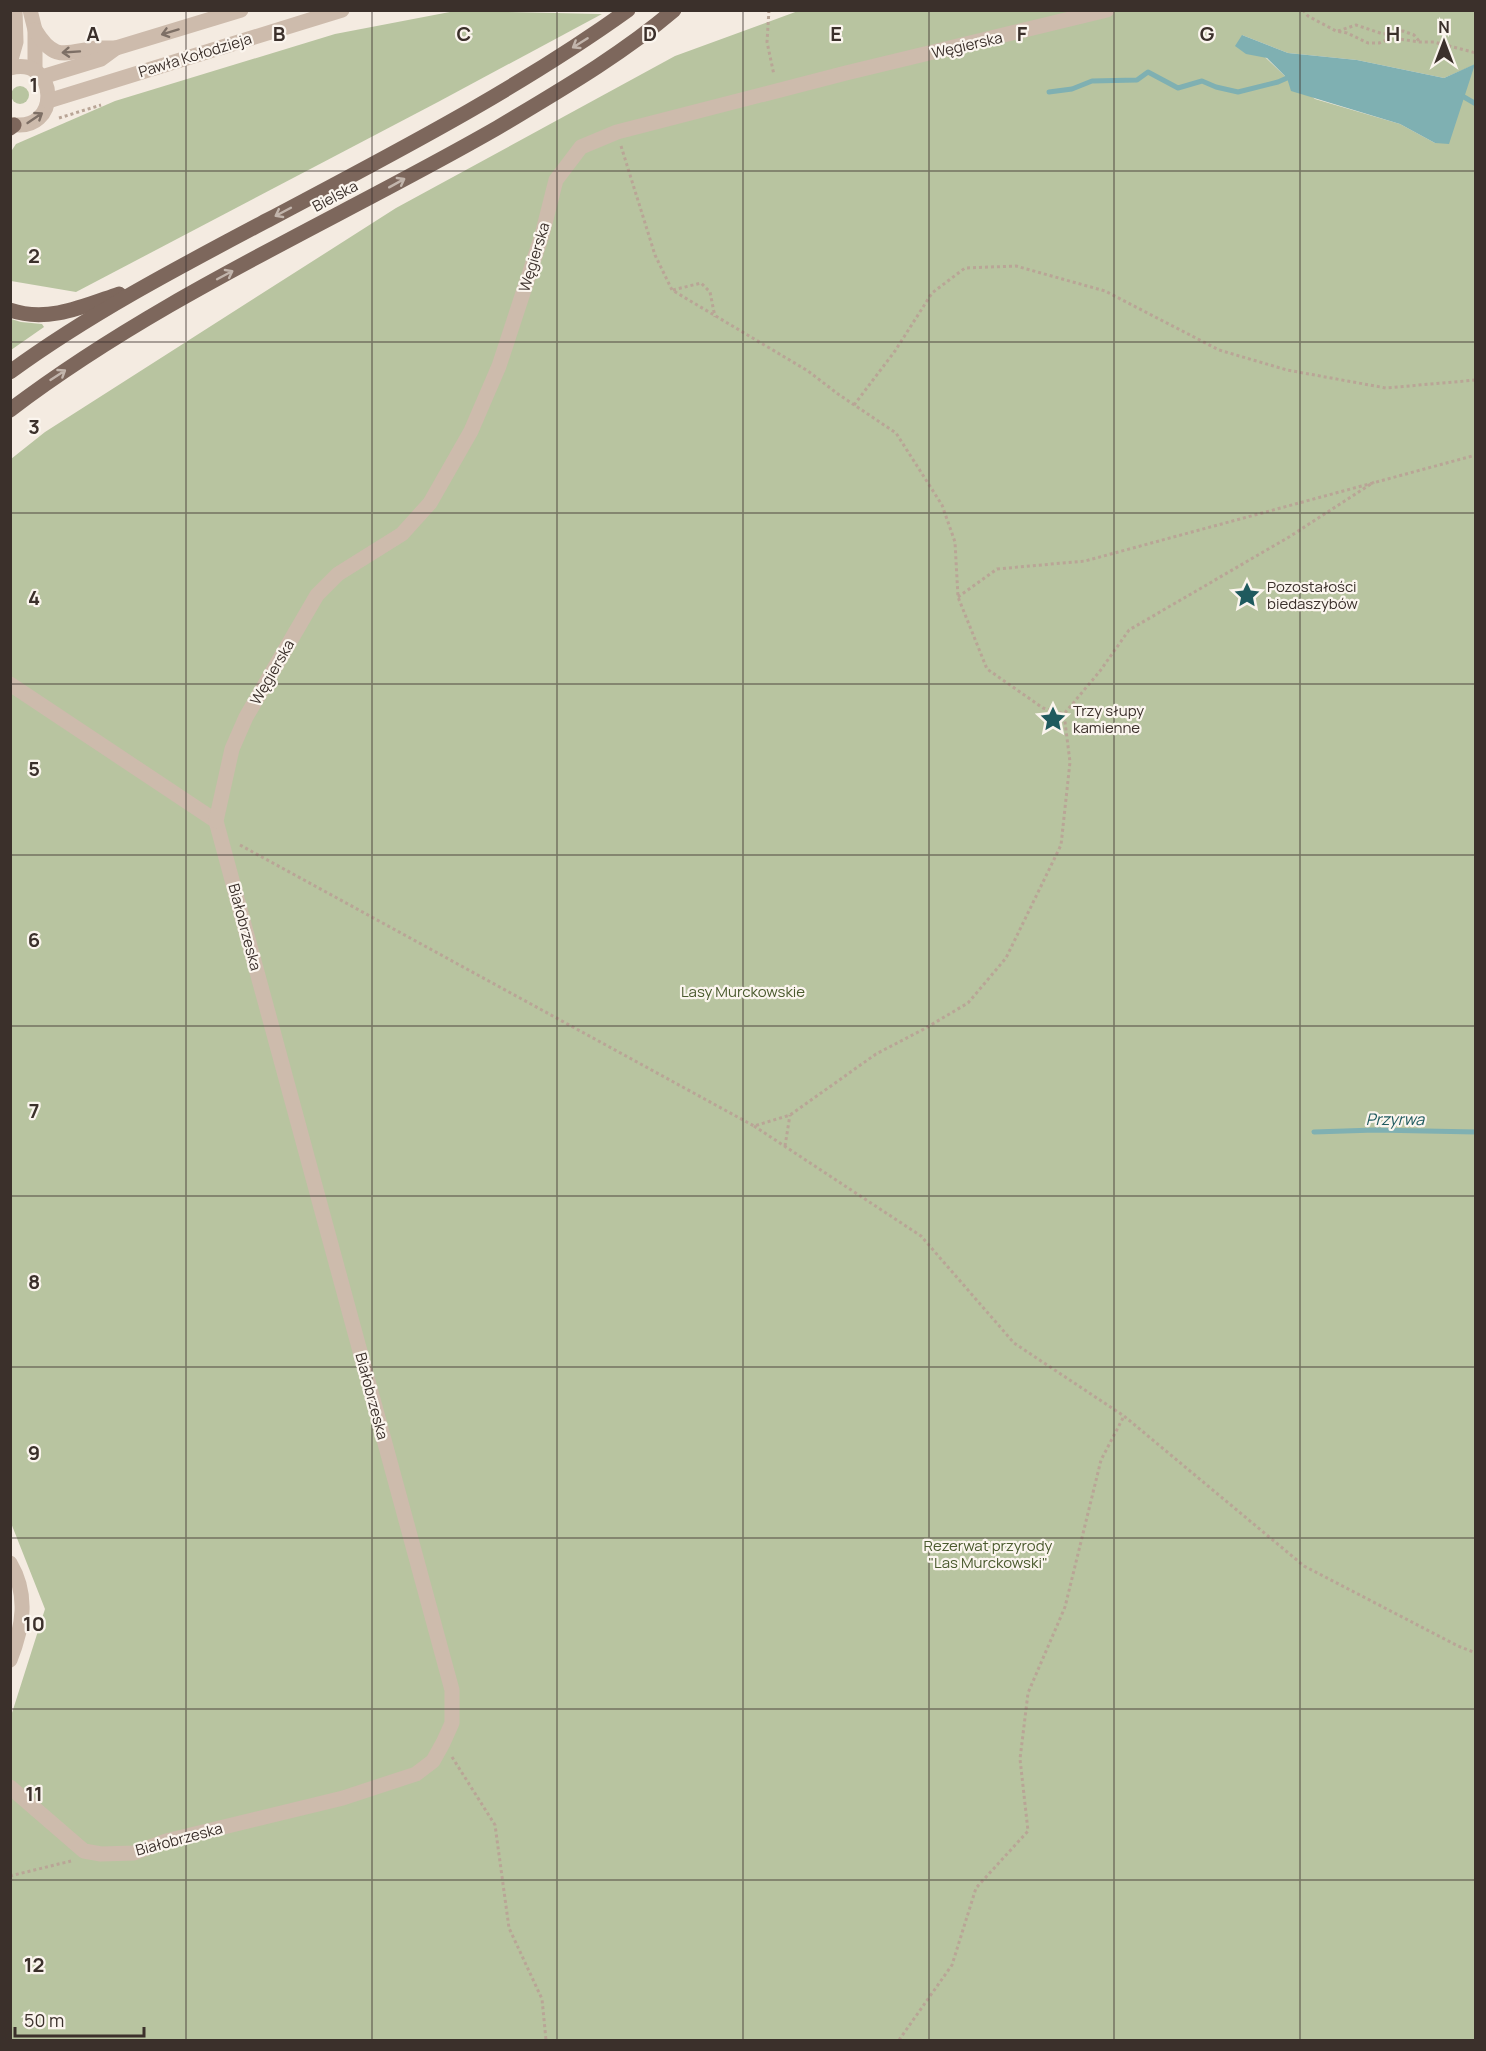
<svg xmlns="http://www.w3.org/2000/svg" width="1486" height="2051" viewBox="0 0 1486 2051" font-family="Manrope,sans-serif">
<rect width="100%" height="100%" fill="#f4ebe1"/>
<g fill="#b8c4a0" fill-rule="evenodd">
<polygon points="455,11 602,14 438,102 76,292 11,281 10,153 16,144 115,101 335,34"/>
<path d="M798,11H1475V2040H11V1716L45,1609L11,1523V459L45,432L396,208L675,56ZM1242,35L1288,53L1357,60L1444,78L1474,65L1435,143L1400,124L1315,99L1287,78Z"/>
<circle cx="20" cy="95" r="9"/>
<polygon points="11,319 21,322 42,324 44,327 11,350"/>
</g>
<polygon fill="#7fb0b2" points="1242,35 1288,53 1357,60 1444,78 1475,64 1449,144 1435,143 1400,124 1291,91 1287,78 1267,58 1246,54 1235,46"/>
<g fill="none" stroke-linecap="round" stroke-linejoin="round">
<g stroke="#7fb0b2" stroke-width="5">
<polyline points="1049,92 1072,89 1092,81 1137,80 1148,72 1178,88 1202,81 1216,87 1238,92 1278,82 1287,78"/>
<polyline points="1464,97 1476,104"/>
<polyline points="1314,1132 1375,1130 1476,1132"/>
</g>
<g stroke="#b9a596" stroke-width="3" stroke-dasharray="3 3" stroke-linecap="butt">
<polyline points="769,10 767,42 774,75"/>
<polyline points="1303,10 1308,16 1336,31 1347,33 1368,43 1379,43 1392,38 1420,42 1434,42 1476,53"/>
<polyline points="1338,31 1356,25 1383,34 1403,31 1414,35 1419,41"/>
<polyline points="59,118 101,105"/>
<polyline points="621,146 655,255 672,290 808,371 838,394 896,433 942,505 955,542 958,597 987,669 1043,708 1064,714"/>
<polyline points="673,290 701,283 710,292 715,317"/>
<polyline points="854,405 895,351 932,293 965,268 1016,266 1105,291 1219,350 1287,370 1386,388 1476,380"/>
<polyline points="958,597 997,569 1085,561 1476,455"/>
<polyline points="240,845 754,1126 790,1115 876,1054 924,1029 968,1003 1006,958 1061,845 1070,762 1064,714 1100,671 1129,630 1289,537 1374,482"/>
<polyline points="754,1126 921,1236 1014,1343 1124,1416 1304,1566 1458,1646 1476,1653"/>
<polyline points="785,1146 790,1115"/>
<polyline points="452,1757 495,1825 509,1928 542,1999 546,2040"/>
<polyline points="10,1876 71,1861"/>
<polyline points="899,2040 952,1965 976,1888 1028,1831 1020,1759 1028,1693 1065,1607 1101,1460 1124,1416"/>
</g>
<g stroke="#cdbbac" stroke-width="15">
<polyline points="30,10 35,30 35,71"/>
<path d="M35,30C55,63 66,52 97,48C103,48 110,48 116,48"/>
<polyline points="10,63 16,42 15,10"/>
<path d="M10,68C59,55 62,135 10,124"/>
<polyline points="42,77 101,59 116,48 241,10"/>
<polyline points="48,101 342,10"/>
<polyline points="10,684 216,821 452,1690 452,1723 443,1743 433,1761 416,1774 343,1798 166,1841 134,1853 101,1854 84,1851 10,1787"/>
<polyline points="216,821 232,749 246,717 317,595 338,574 402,534 430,503 471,431 499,366 542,235 556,180 581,147 617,132 846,73 1107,10"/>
<path d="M10,1563C29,1595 23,1627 10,1660"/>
</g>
<g stroke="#7d675c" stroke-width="15">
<polyline points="10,128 14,125"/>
<path d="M10,310C48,323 84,306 119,294"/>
<path d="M10,372C91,313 179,267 268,220C390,155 515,91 628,10"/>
<path d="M10,410C160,296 335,221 497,128C557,92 620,56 674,10"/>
</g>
</g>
<defs><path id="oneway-shaft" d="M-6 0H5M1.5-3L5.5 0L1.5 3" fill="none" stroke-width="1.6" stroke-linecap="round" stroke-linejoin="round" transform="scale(1.5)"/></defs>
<g stroke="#7d6f65">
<use href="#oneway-shaft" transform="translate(170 32) rotate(163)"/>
<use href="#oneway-shaft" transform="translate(71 52) rotate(176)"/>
<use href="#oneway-shaft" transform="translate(35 118) rotate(-34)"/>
</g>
<g stroke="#c2b5ac">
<use href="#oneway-shaft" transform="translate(580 43) rotate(148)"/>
<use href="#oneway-shaft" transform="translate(397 183) rotate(-29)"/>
<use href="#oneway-shaft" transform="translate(283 212) rotate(152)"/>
<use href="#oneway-shaft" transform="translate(225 275) rotate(-28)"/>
<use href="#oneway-shaft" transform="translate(58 375) rotate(-33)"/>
</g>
<path fill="none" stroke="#3b302b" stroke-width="1.5" stroke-opacity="0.55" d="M186,10V2040M372,10V2040M557,10V2040M743,10V2040M929,10V2040M1114,10V2040M1300,10V2040M10,171H1476M10,342H1476M10,513H1476M10,684H1476M10,855H1476M10,1026H1476M10,1196H1476M10,1367H1476M10,1538H1476M10,1709H1476M10,1880H1476"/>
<defs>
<g id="sight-bare" transform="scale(2.07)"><path d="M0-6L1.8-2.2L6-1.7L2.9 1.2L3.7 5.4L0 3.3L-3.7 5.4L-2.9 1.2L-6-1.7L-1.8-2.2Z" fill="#1f5a5e" stroke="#fbf5ee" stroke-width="2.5" paint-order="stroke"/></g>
</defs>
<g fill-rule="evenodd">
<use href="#sight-bare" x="1247" y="595"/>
<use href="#sight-bare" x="1053" y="719"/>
</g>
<g text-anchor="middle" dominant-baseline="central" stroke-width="4.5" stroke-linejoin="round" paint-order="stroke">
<g font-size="15" fill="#3b302b" stroke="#fbf5ee">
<text transform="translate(967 45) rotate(-13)">Węgierska</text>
<text transform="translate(195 55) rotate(-17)">Pawła Kołodzieja</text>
<text transform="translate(335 196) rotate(-28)">Bielska</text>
<text transform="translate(534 257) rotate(-73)">Węgierska</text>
<text transform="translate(272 672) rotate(-60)">Węgierska</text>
<text transform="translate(245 927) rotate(75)">Białobrzeska</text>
<text transform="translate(372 1396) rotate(75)">Białobrzeska</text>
<text transform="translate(179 1839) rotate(-15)">Białobrzeska</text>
</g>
<g font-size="15" fill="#3b302b" stroke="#fbf5ee" text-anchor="start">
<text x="1267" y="586">Pozostałości<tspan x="1267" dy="17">biedaszybów</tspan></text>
<text x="1073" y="710">Trzy słupy<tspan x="1073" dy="17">kamienne</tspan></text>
</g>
<g font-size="15" fill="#4a5a2e" stroke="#fbf5ee">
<text x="743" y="991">Lasy Murckowskie</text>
<text x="988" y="1545">Rezerwat przyrody<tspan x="988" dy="17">"Las Murckowski"</tspan></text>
</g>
<g font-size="16" font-style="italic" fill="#1f5a5e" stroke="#fbf5ee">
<text x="1395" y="1119">Przyrwa</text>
</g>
</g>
<g font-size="20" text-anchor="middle" font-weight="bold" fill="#3b302b" stroke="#fbf5ee" stroke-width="4.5" stroke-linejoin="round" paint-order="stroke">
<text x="93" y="41">A</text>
<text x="279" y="41">B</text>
<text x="464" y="41">C</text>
<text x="650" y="41">D</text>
<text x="836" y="41">E</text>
<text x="1022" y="41">F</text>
<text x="1207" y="41">G</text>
<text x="1393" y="41">H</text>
<text x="34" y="92">1</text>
<text x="34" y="263">2</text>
<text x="34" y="434">3</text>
<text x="34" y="605">4</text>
<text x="34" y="776">5</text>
<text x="34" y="947">6</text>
<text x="34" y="1118">7</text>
<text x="34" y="1289">8</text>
<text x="34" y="1460">9</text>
<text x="34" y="1631">10</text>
<text x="34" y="1801">11</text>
<text x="34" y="1972">12</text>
</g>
<rect width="1486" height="2051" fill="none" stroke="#3b302b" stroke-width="24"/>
<g transform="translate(1444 42)" stroke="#fbf5ee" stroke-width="4.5" paint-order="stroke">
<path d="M0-4.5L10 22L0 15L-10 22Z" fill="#3b302b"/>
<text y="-9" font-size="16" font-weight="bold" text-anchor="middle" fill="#3b302b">N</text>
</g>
<path d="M15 2027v9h129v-9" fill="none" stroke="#3b302b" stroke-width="3"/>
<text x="24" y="2027" font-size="18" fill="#3b302b" stroke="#fbf5ee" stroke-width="4.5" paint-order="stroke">50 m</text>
</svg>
